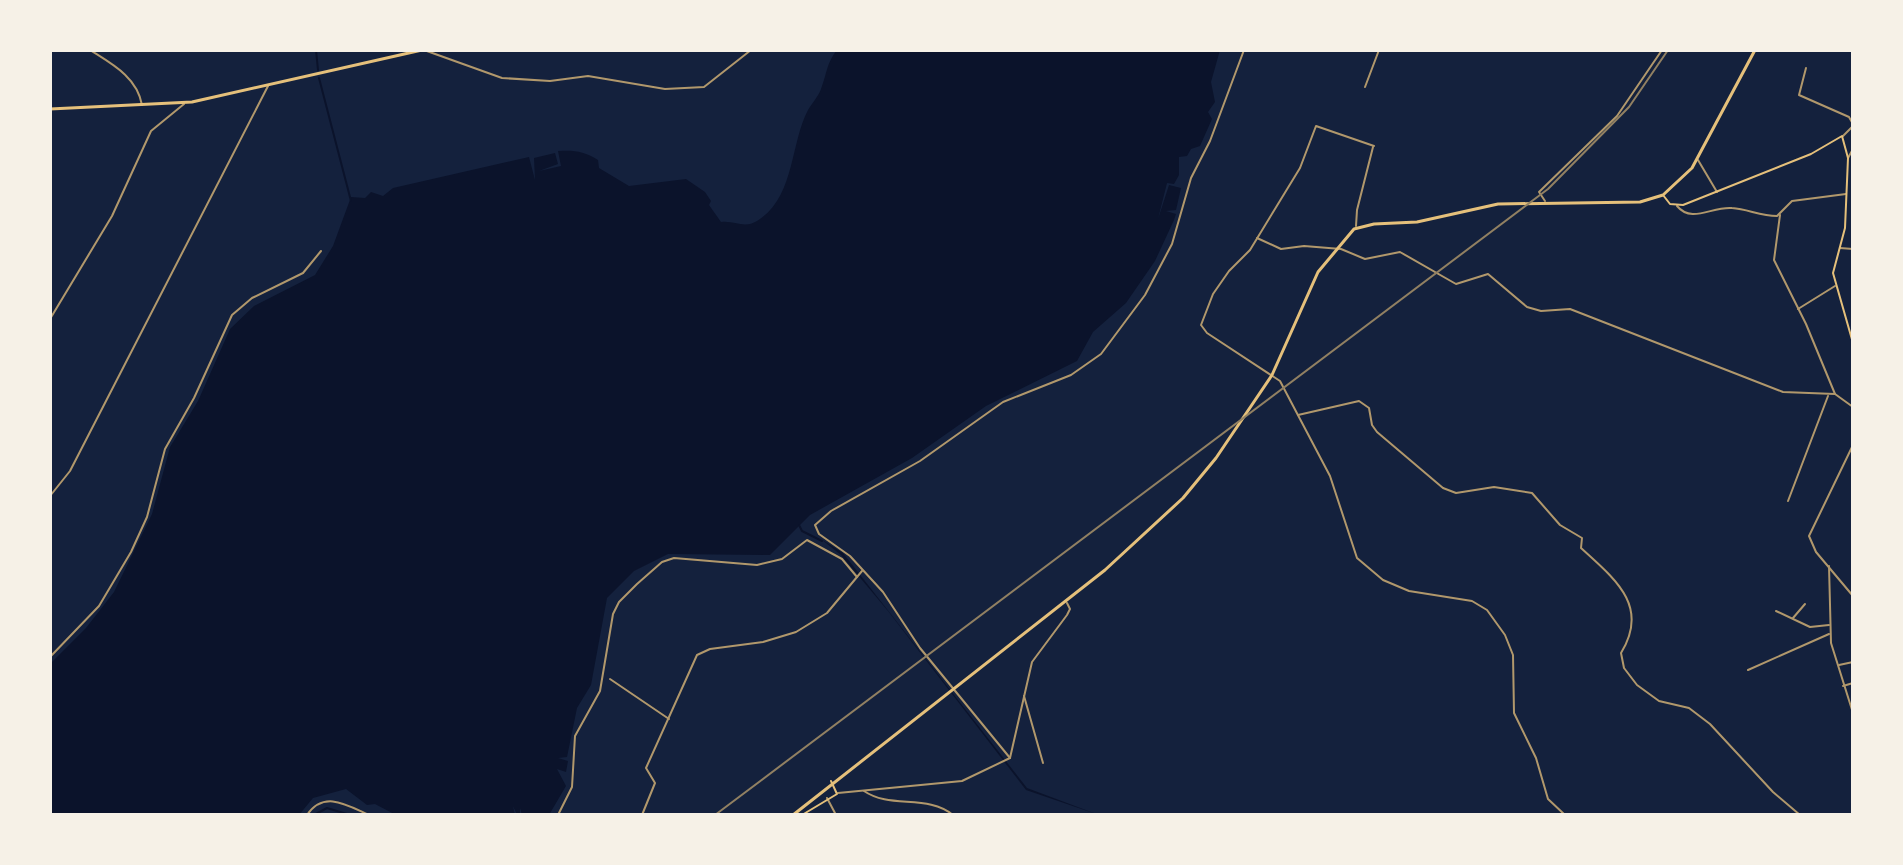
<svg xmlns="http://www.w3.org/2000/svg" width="1903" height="865" viewBox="0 0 1903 865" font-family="'PT Sans Narrow',sans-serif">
<rect width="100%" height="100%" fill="#14213d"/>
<g fill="#0b132b">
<path d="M837,50H1220L1211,82L1215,102L1208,112L1212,119L1200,146L1191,149L1187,156L1179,157V175L1174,184L1167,183L1158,219L1169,185L1181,188L1176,210L1166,211L1176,214L1174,220L1155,261L1126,303L1093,332L1077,361L986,406L912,458L810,515L770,555L668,554L634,571L607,598L591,685L577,708L567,757L558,758L568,761L566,772L557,769L566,786L549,815H522L520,808V815H517L513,806L515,815H396L375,804L367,805L346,789L313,798L299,815H50V664L86,628L114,592L152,514L170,447L198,401L230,329L254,306L315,275L333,246L351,197L365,198L371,192L383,196L393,188L529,157L535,180L534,158L555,153L558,164L539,171L561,166L558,151C574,150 584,151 598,160L599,168L629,186L686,179L705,192L711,201L709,205L721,222C734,220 744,229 757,221C795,198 790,144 808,110C812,103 818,97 821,89C827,74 826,64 837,50Z"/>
<polygon points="821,539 843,553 1027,788 1099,815 1026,790 888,611 841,555"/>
</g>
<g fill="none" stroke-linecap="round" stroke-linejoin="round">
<g stroke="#0b132b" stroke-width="2">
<polyline points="316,50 318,70"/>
<polyline points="319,78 351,201"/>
<polyline points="799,525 802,531 822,541"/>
<polyline points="314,815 327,808 350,815"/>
</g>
<g stroke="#b1986c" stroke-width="2">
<polyline points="424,50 502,78 550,81 588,76 665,89 704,87 751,50"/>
<polyline points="1852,50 1853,52"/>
<polyline points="1806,68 1799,95 1849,117 1853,124"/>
<polyline points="1365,87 1379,50"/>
<polyline points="1374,146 1316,126 1300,168 1250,250 1229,271 1213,294 1201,325 1207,333 1280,381 1330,476 1357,558 1383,580 1409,591 1472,601 1487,610 1505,635 1513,655 1514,713 1536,758 1548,799 1565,815"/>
<polyline points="1848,158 1853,149"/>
<polyline points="1698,160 1717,192"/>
<polyline points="1545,201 1539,192 1617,116 1662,50"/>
<path d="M1677,206C1692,224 1712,206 1732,208C1748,209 1760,216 1777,216L1792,201L1846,194"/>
<polyline points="1780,215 1774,260 1806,324 1835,394 1853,407"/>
<polyline points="1356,226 1357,210 1373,147"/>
<polyline points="1257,238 1281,249 1304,246 1341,249 1365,259 1400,252 1456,284 1488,274 1527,307 1541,311 1570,309 1783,392 1835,394"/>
<polyline points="1840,248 1853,249"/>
<polyline points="1798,309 1835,286"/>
<polyline points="50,319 112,216 151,131 184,104"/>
<path d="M1298,415L1359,401L1369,408L1372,425L1377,432L1443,488L1456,493L1494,487L1532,493L1560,525L1582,538L1581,548C1615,579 1650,606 1621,653L1624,668L1637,685L1659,701L1689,708L1710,724L1773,792L1800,815"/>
<polyline points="1853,445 1809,536 1816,552 1853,596"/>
<polyline points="50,496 70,471 268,86"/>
<polyline points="1788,501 1828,396"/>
<polyline points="1829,566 1831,643 1853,713"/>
<polyline points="1776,611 1810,627 1829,625"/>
<polyline points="1793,618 1805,604"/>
<polyline points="50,657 99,606 131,552 147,517 165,449 194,398 232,315 252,298 303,273 321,251"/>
<polyline points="1839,665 1853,662"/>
<polyline points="1748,670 1829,634"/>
<polyline points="610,679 669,719"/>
<polyline points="1843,686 1853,683"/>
<polyline points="1024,696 1043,763"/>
<polyline points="1010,758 920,648 883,592 850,556 819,534 815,525 831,511 920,461 1003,402 1071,375 1101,354 1145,295 1172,244 1191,178 1210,141 1244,50"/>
<path d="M864,791C890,809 928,794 953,815"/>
<polyline points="838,793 962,781 1010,758 1032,662 1067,615 1070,609 1067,603"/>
<polyline points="827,798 836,815"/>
<path d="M307,815C324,790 347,805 369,815"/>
<polyline points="558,815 572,787 575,736 600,691 613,614 619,602 637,584 662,562 674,558 757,565 782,559 807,540 842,559 857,577"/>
<polyline points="642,815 655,783 646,768 697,655 710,649 763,642 796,632 827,613 862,571"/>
</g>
<g stroke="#b1986c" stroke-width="2">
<path d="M90,50C112,64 137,77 142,105"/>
<polyline points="1843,136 1853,126"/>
</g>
<g stroke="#e5c07b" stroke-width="2">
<polyline points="1663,195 1670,204 1683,205 1811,154 1842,136 1848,158 1845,228 1833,273 1853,343"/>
<polyline points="802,815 837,794 831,781"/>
</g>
<g stroke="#e5c07b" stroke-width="3">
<polyline points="50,109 192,102 422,50"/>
<polyline points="793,815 1105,570 1183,498 1216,458 1272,375 1318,272 1354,229 1374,224 1417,222 1498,204 1640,202 1663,195 1692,168 1755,50"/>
</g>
<polyline stroke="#918062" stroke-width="2" points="715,815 1548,189 1629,107 1668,50"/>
</g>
<rect width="1903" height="865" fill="none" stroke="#f6f1e7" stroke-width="104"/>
</svg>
